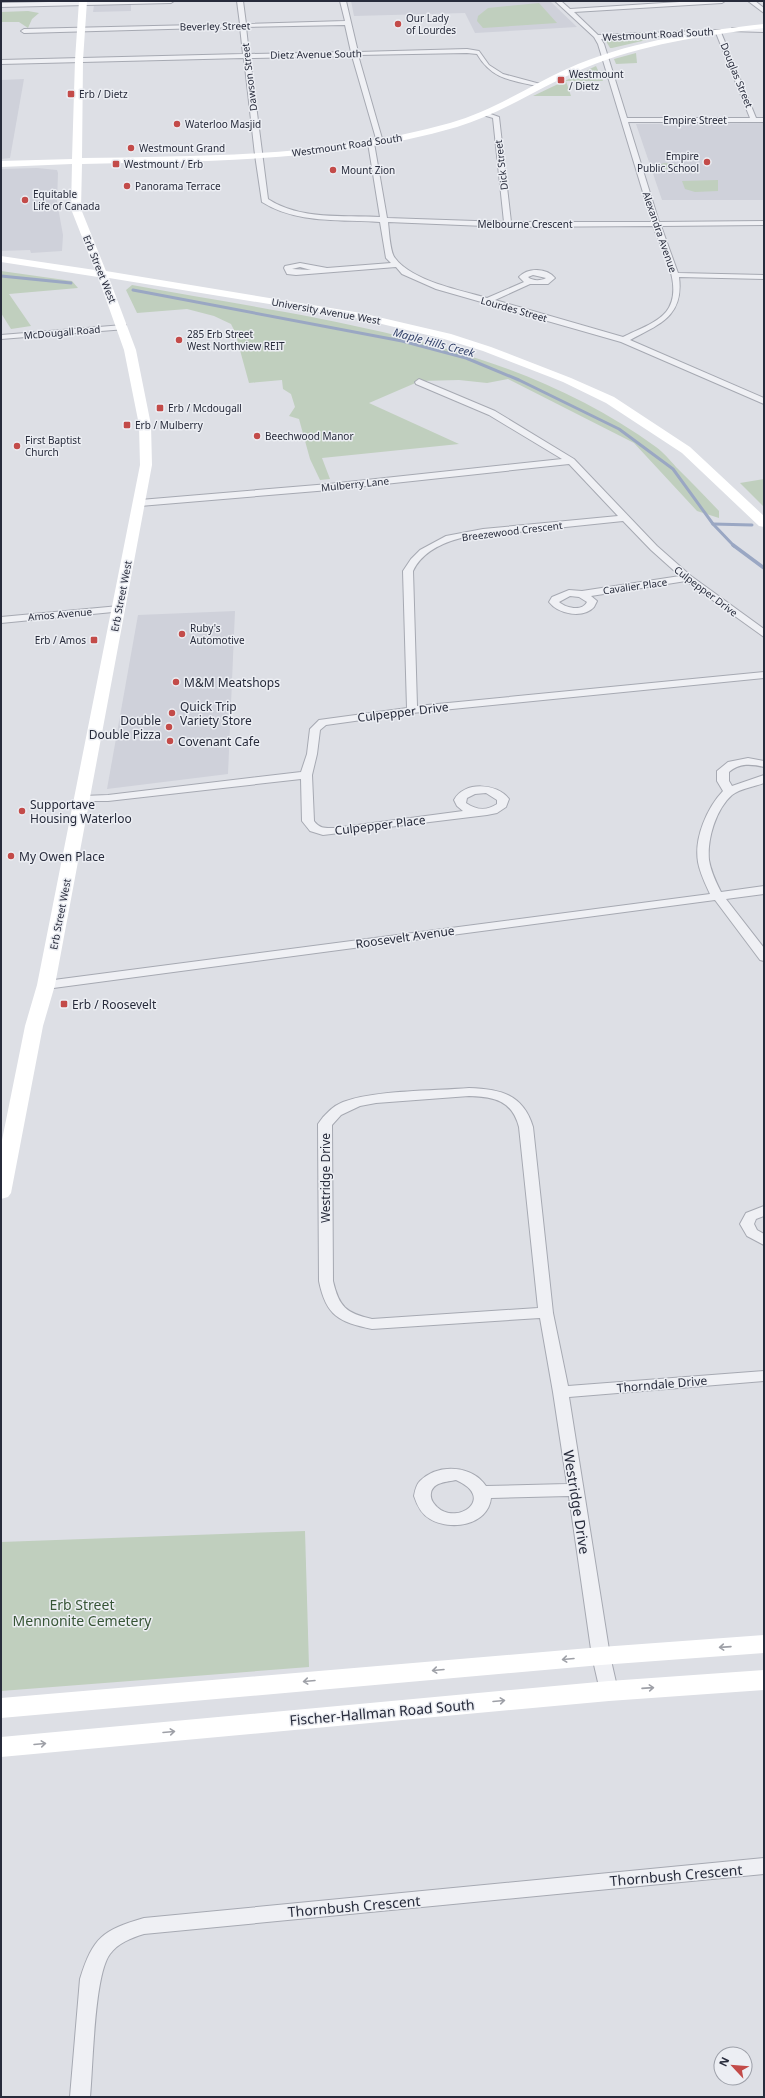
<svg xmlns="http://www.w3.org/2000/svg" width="765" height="2098" viewBox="0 0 765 2098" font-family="'Noto Sans',sans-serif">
<rect width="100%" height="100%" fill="#dddfe5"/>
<g fill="#cfd1da">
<polygon points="351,1 550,1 577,27 475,33 465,13 354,16"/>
<polygon points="131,4 131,11 93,12 94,5 96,5"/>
<polygon points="24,79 10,158 1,159 1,80"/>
<polygon points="764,123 764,200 662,200 636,124"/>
<polygon points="37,168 57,170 58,173 57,202 63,235 62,251 31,253 30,250 1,251 1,169"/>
<polygon points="235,611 228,774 107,789 138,615"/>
</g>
<g fill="#c0cfbe">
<polygon points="539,3 557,23 483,28 477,21 478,16 488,8"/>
<polygon points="28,11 39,13 32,19 28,28 19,22 1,22 1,12"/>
<polygon points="668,35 612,48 610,48 606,41 610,38"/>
<polygon points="636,53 637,63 616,64 614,59"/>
<polygon points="596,66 603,81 566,81 571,96 533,96"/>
<polygon points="664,163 676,164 684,167 684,170 660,169 659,165"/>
<polygon points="718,180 718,191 695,192 685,189 682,181"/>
<polygon points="1,271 72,281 78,288 9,294 31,326 11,329 1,313"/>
<path d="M132,285C309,318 505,337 656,447C663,452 670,460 676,467C691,482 705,496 719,511V518L697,511L634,443L508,379L487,383L459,380L420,381L369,403L459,444L322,458L330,479L320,480L310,459L299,419L289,416L295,407L291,394L283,389L282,380L249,383L235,332L231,324L214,316L187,309L137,313L126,290Z"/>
<polygon points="764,479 764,507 740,483"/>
<polygon points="305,1531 309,1667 1,1691 1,1542"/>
</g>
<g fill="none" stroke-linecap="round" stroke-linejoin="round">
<g stroke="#9aa7c3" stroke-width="3">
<polyline points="1,276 71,283"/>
<polyline points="133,290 402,341 466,358 519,380 619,429 673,469 713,524 734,546"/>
<polyline points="713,524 752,525"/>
</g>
<polyline stroke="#9aa7c3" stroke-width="3.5" points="733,545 764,568"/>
<g stroke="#a6a9b2" stroke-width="2">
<g id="street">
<polygon points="97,1 174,1 171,3 1,7 1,3"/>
<path d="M237,1H243L246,24L345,21L340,1H346L358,52L467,49L479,51L489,65L503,74L544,85L541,87C513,80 493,81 477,54L467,53L358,55L383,142L380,144L377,142L352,56L250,58L268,199C300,220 343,215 380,217L368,143L371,141L374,143L387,218L504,222L493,118L483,115L482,114L485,112L499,117L511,222H652L598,44L594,37L555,1H561L570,9L695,1H725L722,3L574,12L598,35L720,30L756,118H764V122H628L659,222L764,221V225L661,226L678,273L764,275V279L679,277C684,316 660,324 630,340L764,398V404L621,342L436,289L402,274L396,267L296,275L287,274L284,268L285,266L300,263L327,268L391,263L386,258L380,222C341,219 296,224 262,202L255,155L244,58L1,64V60L243,54L240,27L24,33L21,31L24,29L240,24ZM345,25L351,52L249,54L246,27ZM716,33L750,118H627L604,44L601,39ZM388,222L509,227L653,226C662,250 685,288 666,312C656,324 636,330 623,337L495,300L530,284H548L555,278C547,268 528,267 519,277L524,282L487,298C460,290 412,281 395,258C390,253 389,230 388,222ZM300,267L311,270L292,269ZM533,275L546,278C541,281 532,281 528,277Z"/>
<polygon points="748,1 755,1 764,8 764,13"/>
<polygon points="732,28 764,28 764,32 730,31"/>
<polygon points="123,325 126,325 126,329 1,339 1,335"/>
<path d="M419,379L495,411L574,459L657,546L691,576L764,629V637L686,581L591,596L597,601L594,607C583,619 558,614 549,602L552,597L569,590L582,591L680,576L651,550L623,521L461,538C442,543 422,552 413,571L417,706L764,672V678L412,713L326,725L320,730L317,754L312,775L314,821C320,829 325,828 335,828L463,811L457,806L454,800C464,781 497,783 509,799L506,807L497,813L487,815L323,835L310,831L302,821L301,779L108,801H79L77,799L79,797L83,796L108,795L301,772L307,754L310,729L319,720L407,708L403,571L411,559L420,550L446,536L483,529L618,516L569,464L329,490L140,506L135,503L140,500L329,484L562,459L489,415L416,384L415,382ZM570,596L579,597L587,602C582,612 566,608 559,602ZM486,793L497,800V804C487,811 476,810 466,803L467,798L475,794Z"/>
<polygon points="119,606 123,607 123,611 1,623 1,617"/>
<path d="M748,758L764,761V767C751,764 740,763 729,772V781L732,786L764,775V783C754,787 741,788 732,795C716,809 707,839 709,860C711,872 716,882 721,892L764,886V894L726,899L764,948V961L760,960L715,900L46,989L40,985L46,981L710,894C705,883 700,873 698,862C694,838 707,808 723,791L717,781V771L728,762Z"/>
<path d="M469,1088C500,1089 523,1094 533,1127L553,1313L568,1386L764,1371V1381L569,1397L610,1656L618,1691L615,1696L609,1698L603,1696L600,1691L592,1656L569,1496L491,1498C488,1526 450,1531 430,1519C421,1514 417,1505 414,1496C415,1491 416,1485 420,1481C438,1463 472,1465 486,1486L567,1484L553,1392L540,1318L372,1329C339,1322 326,1316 319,1281L318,1124C324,1115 333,1106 343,1102C374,1090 434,1091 469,1088ZM469,1096C494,1097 512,1100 519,1127L538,1308L372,1319C346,1313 339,1307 333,1281L332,1125L341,1115L360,1106L376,1103ZM456,1480C497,1498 457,1526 437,1507C433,1503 430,1499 431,1493C433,1482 447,1482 456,1480Z"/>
<polygon points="764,1206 764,1216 756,1219 754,1224 757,1230 764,1234 764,1245 747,1236 740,1224 746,1213"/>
<path d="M764,1858V1874L144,1934C131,1938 118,1943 110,1954C94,1975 93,2067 90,2097H70L80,1979C93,1937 103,1930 144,1918Z"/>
</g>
</g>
<use href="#street" fill="#eff0f4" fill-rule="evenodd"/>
<g fill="#fff" fill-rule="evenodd">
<path d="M79,1H87L83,60L82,158C204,156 331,157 450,123C496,110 535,82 578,64C638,40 701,31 764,24V28C703,36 642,44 585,68C541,86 503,113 457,127C336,162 207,161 82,164L81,209L106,271L361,313L451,334L491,347L571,378L614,397L690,447L764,516V527L759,526L682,453L606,403L563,382L483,351L444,339L361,319L109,278L136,350L151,425L152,465L55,985L43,1026L11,1193L8,1197L1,1199V1145L25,1026L37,985L140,465L139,425L124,350L98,277L1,262V256L95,270L71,209L72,164L1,167V161L72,159L75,60Z"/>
<polygon points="764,1635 764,1653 601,1665 1,1718 1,1698 601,1647"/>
<polygon points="764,1670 764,1690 609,1701 1,1757 1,1737 609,1681"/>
</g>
</g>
<defs><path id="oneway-shaft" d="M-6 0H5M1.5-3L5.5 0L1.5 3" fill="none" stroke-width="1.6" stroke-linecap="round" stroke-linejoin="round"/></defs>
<g stroke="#9ea0a7">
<use href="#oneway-shaft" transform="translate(725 1647) rotate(176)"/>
<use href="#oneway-shaft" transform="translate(568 1659) rotate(175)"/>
<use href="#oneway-shaft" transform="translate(438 1670) rotate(175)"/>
<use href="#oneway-shaft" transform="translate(309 1681) rotate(175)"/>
<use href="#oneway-shaft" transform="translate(648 1688) rotate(-4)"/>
<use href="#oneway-shaft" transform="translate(499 1701) rotate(-5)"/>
<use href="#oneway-shaft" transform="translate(169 1732) rotate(-5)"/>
<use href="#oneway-shaft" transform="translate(40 1744) rotate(-5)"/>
</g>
<g fill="#c34b49" stroke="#eceef3" stroke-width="1.5">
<circle cx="398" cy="24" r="4"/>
<rect x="557" y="76" width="8" height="8" rx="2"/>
<rect x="67" y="90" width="8" height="8" rx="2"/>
<circle cx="177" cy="124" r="4"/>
<circle cx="131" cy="148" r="4"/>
<circle cx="707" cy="162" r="4"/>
<rect x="112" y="160" width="8" height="8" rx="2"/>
<circle cx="333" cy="170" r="4"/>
<circle cx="127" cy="186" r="4"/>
<circle cx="25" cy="200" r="4"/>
<circle cx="179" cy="340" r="4"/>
<rect x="156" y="404" width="8" height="8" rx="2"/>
<rect x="123" y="421" width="8" height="8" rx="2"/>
<circle cx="257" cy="436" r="4"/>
<circle cx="17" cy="446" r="4"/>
<circle cx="182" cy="634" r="4"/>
<rect x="90" y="636" width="8" height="8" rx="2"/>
<circle cx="176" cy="682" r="4"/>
<circle cx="172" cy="713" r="4"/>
<circle cx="169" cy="727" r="4"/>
<circle cx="170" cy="741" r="4"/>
<circle cx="22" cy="811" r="4"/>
<circle cx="11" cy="856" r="4"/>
<rect x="60" y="1000" width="8" height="8" rx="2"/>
</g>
<g text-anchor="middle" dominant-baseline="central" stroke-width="3" stroke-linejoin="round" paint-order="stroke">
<g font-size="10" fill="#272b3b" stroke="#eceef3" text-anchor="start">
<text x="406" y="18">Our Lady<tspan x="406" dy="12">of Lourdes</tspan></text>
<text x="569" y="74">Westmount<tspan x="569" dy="12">/ Dietz</tspan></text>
<text x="79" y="94">Erb / Dietz</text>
<text x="185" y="124">Waterloo Masjid</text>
<text x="139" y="148">Westmount Grand</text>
<text x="699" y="156" text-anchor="end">Empire<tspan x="699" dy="12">Public School</tspan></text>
<text x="124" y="164">Westmount / Erb</text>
<text x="341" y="170">Mount Zion</text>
<text x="135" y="186">Panorama Terrace</text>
<text x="33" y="194">Equitable<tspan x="33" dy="12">Life of Canada</tspan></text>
<text x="187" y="334">285 Erb Street<tspan x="187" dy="12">West Northview REIT</tspan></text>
<text x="168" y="408">Erb / Mcdougall</text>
<text x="135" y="425">Erb / Mulberry</text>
<text x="265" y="436">Beechwood Manor</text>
<text x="25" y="440">First Baptist<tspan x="25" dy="12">Church</tspan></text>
<text x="190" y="628">Ruby's<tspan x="190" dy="12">Automotive</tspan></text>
<text x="86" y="640" text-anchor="end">Erb / Amos</text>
</g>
<g font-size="10" fill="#272b3b" stroke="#eceef3">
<text transform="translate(215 26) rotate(-1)">Beverley Street</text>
<text transform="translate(658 34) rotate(-3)">Westmount Road South</text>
<text transform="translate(316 54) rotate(-1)">Dietz Avenue South</text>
<text transform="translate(737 75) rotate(68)">Douglas Street</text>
<text transform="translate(249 77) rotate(-97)">Dawson Street</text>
<text x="695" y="120">Empire Street</text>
<text transform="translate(347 145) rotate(-8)">Westmount Road South</text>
<text transform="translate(501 165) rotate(-97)">Dick Street</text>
<text x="525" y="224">Melbourne Crescent</text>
<text transform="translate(660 232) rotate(71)">Alexandra Avenue</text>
<text transform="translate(100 269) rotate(68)">Erb Street West</text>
<text transform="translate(514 309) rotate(16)">Lourdes Street</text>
<text transform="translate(326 311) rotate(10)">University Avenue West</text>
<text transform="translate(62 332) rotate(-5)">McDougall Road</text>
<text transform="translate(355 484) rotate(-6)">Mulberry Lane</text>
<text transform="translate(512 531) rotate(-7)">Breezewood Crescent</text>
<text transform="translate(635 586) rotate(-8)">Cavalier Place</text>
<text transform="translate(706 591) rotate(37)">Culpepper Drive</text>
<text transform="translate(121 596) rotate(-79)">Erb Street West</text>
<text transform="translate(60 614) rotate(-5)">Amos Avenue</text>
<text transform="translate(60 914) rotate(-79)">Erb Street West</text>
</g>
<g font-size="11" font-style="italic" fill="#35446b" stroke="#eceef3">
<text transform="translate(434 342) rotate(15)">Maple Hills Creek</text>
</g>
<g font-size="12" fill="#272b3b" stroke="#eceef3" text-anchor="start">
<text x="184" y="682">M&amp;M Meatshops</text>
<text x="180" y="706">Quick Trip<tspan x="180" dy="14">Variety Store</tspan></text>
<text x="161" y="720" text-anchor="end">Double<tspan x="161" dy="14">Double Pizza</tspan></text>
<text x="178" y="741">Covenant Cafe</text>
<text x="30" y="804">Supportave<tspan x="30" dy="14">Housing Waterloo</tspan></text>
<text x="19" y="856">My Owen Place</text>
<text x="72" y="1004">Erb / Roosevelt</text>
</g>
<g font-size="12" fill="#272b3b" stroke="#eceef3">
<text transform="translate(403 712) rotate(-7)">Culpepper Drive</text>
<text transform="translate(380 825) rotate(-7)">Culpepper Place</text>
<text transform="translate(405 937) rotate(-8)">Roosevelt Avenue</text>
<text transform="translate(325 1178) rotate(-90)">Westridge Drive</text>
<text transform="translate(662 1384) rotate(-5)">Thorndale Drive</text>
</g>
<g font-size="14" fill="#272b3b" stroke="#eceef3">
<text transform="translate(577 1502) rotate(81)">Westridge Drive</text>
<text transform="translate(382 1712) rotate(-5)">Fischer-Hallman Road South</text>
<text transform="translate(676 1875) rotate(-5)">Thornbush Crescent</text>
<text transform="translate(354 1906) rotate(-5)">Thornbush Crescent</text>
</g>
<g font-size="14" fill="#375536" stroke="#eceef3">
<text x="82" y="1604">Erb Street<tspan x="82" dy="16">Mennonite Cemetery</tspan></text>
</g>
</g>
<rect width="765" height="2098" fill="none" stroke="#272b3b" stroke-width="4"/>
<g transform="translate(733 2066) rotate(296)"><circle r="19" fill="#eceef3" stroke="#9da0a9"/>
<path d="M0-3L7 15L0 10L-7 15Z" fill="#c34b49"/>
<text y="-6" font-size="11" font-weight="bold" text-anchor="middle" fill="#272b3b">N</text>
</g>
</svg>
